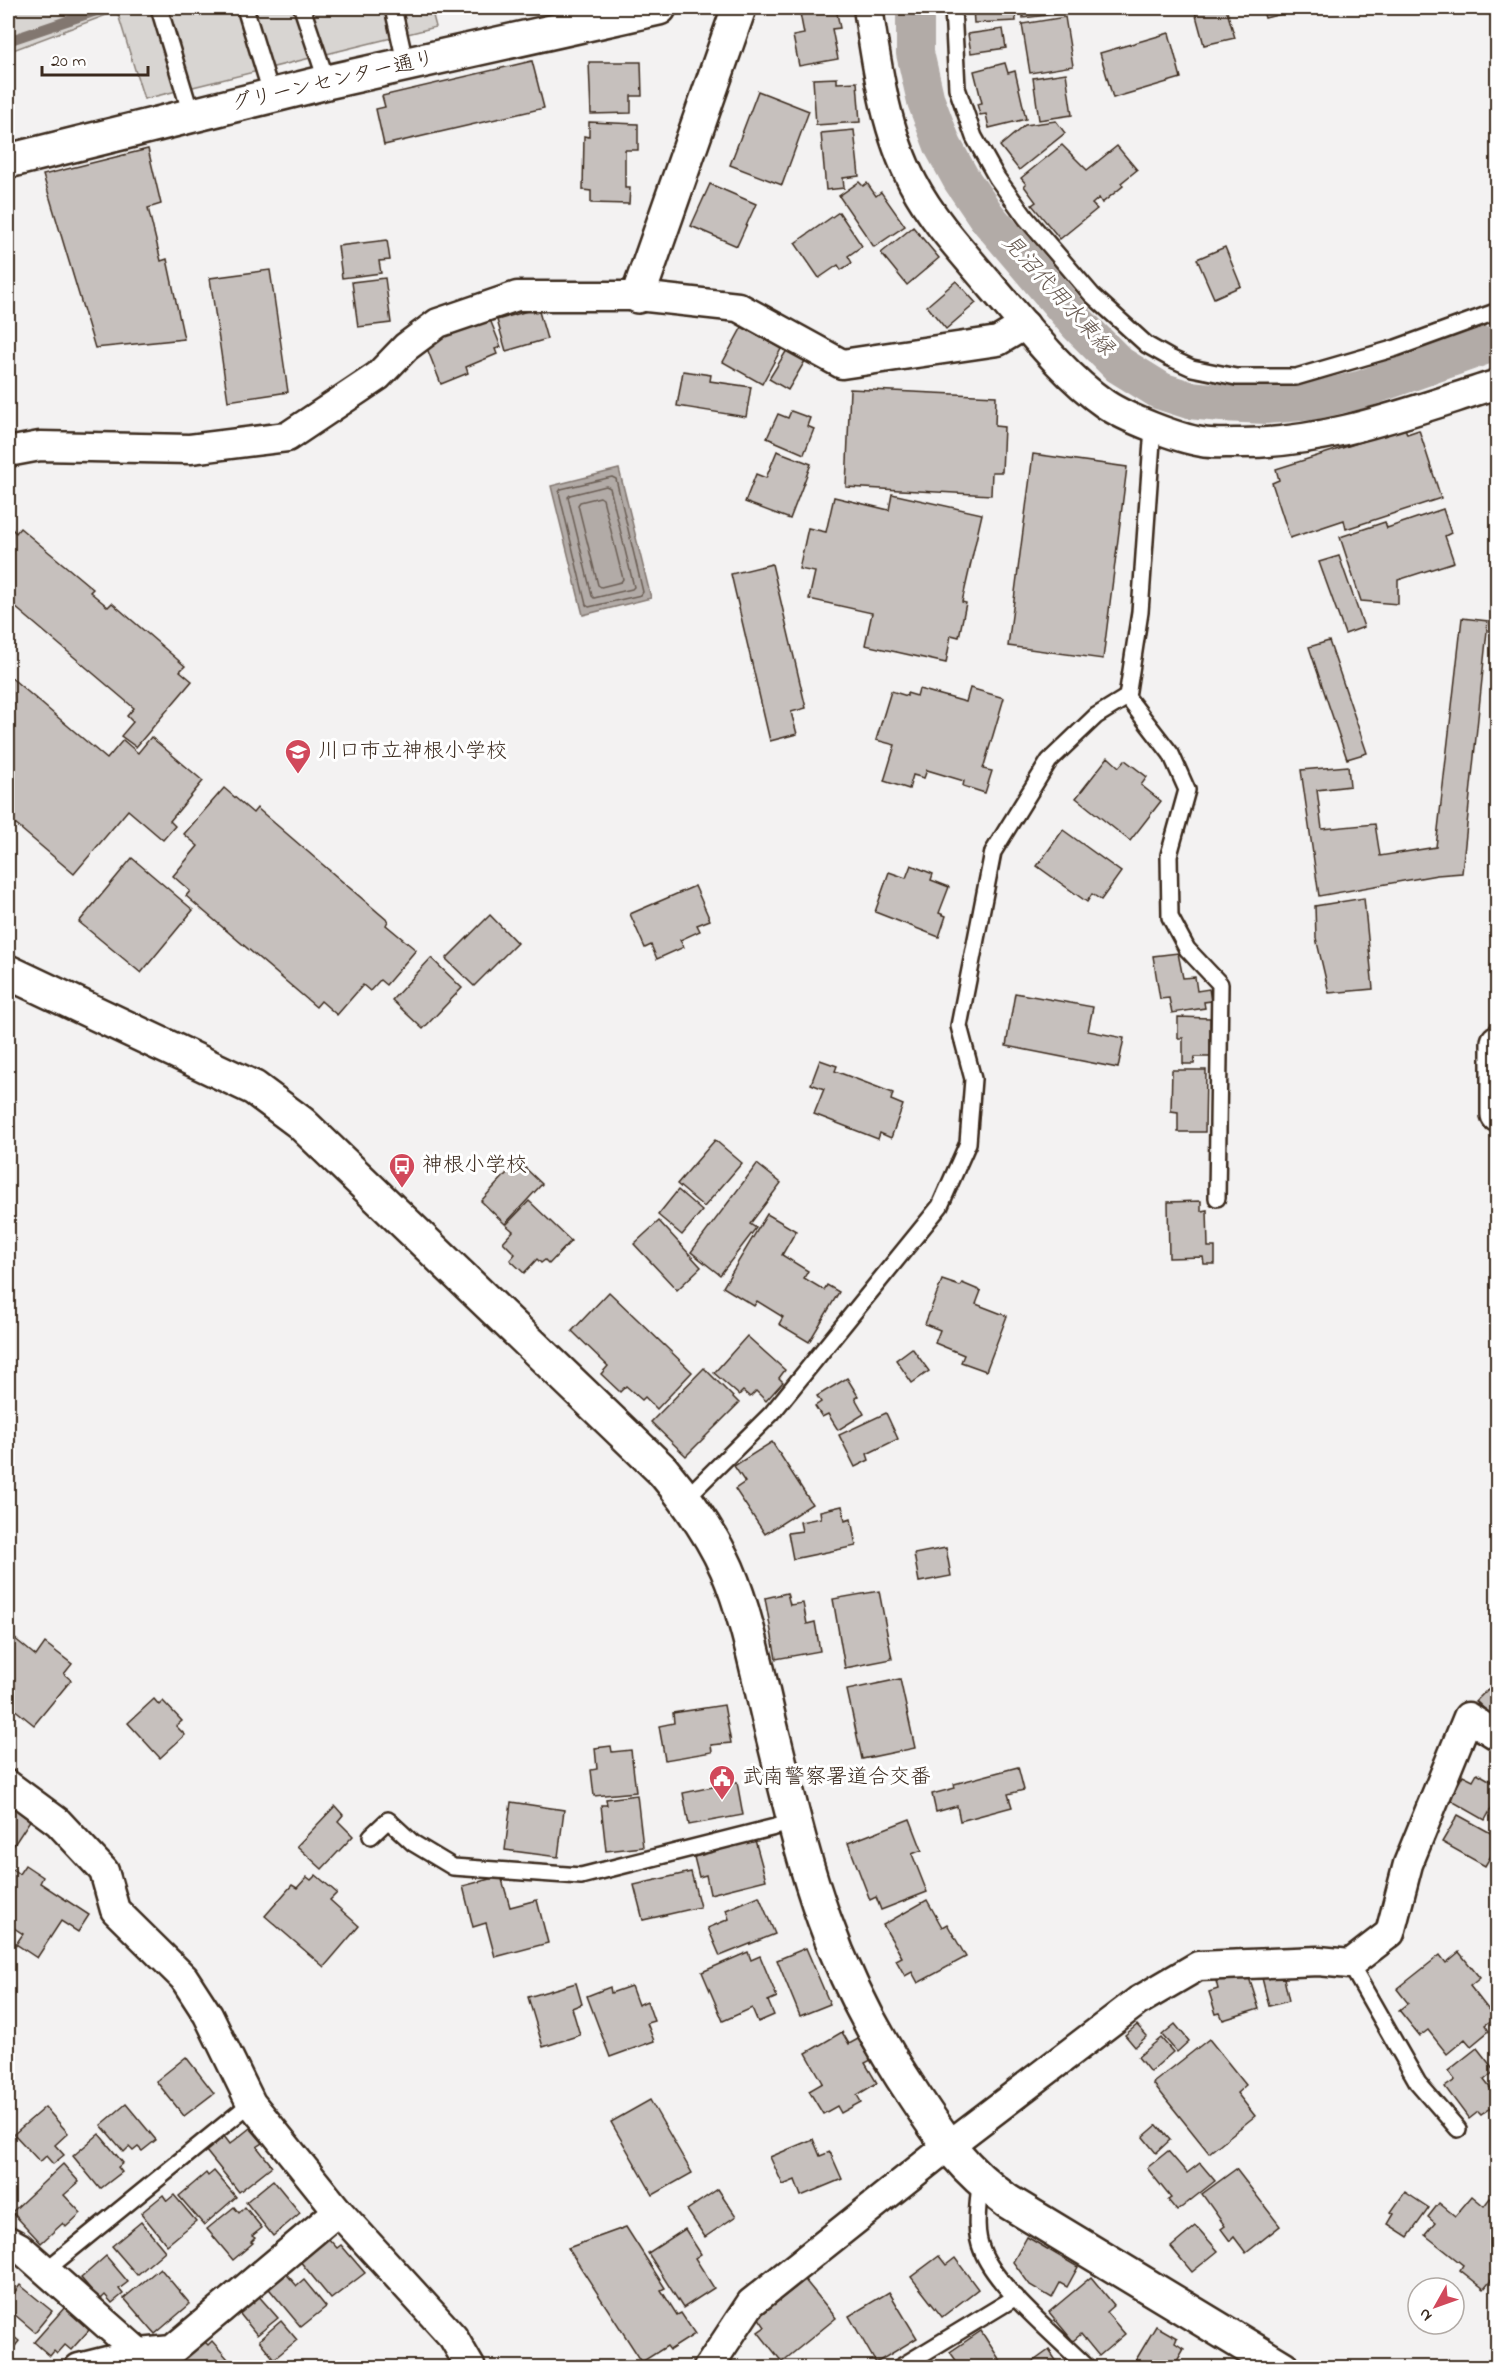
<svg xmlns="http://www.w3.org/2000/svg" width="1505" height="2375" viewBox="0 0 1505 2375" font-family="'Indie Flower','Klee One',sans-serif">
<rect width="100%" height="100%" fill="#f3f2f2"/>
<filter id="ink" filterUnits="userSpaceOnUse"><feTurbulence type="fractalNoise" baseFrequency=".0167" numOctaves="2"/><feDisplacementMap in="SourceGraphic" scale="12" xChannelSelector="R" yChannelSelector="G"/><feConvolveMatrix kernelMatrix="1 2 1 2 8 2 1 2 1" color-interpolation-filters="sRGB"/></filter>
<g filter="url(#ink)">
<polygon fill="#d8d5d2" stroke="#8a8078" stroke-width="1.5" points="8,8 431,8 436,27 144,99 117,11 8,52"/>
<polygon fill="#b2aba7" stroke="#827770" stroke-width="1.5" points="619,469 651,598 583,615 551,486"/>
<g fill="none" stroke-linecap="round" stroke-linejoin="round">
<g stroke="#6b5e55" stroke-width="1.5">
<polygon points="612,477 616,479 643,592 641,595 589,607 586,605 559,492 561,489"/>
<polygon points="606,486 610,488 634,587 632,589 594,598 592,596 568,497 570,495"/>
<polygon points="600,497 603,499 623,579 621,582 601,587 598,585 578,505 580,502"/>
</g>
<polyline stroke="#827770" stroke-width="10" points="8,41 105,8"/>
<polyline stroke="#b2aba7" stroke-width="38" points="915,8 915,53 926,101 943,146 961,179 987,217 1078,324 1119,365 1161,391 1189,400 1222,403 1266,405 1312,401 1363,389 1484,346"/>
</g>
<g fill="#c6c0bd" stroke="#3b2a1e" stroke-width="1.5">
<polygon points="799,8 836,8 840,28 832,29 838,59 799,66 793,36 804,34"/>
<polygon points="973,8 1015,8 1016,21 974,23"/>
<polygon points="1022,8 1062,8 1055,9 1056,14 1023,18"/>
<polygon points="1194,8 1226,8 1235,38 1204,45"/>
<polygon points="1262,8 1305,8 1265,18"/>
<polygon points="1065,17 1073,66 1030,73 1022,24"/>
<polygon points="1003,29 1006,48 971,53 968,34"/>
<polygon points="1169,33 1181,78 1113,98 1100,53"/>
<polygon points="532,61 544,108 384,145 376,109 385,107 382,96"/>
<polygon points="589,62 641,62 642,96 631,96 631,113 591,114"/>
<polygon points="1005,63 1008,73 1015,71 1026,119 989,128 986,114 980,115 977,104 982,103 974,71"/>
<polygon points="1066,73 1072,115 1039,120 1033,78"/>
<polygon points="837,78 837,83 857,82 860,122 816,125 813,79"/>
<polygon points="758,91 809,111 782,185 730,165"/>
<polygon points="1056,121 1065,133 1019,170 1000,146 1025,125"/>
<polygon points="589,122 638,124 638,150 625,150 625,188 630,188 629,204 591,203 591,191 583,190 584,136 589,137"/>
<polygon points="854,130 859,176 843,178 844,188 826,190 821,133"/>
<polygon points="1062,145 1087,170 1117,146 1137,170 1121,183 1123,186 1102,203 1099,198 1092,204 1097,209 1060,239 1032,205 1036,202 1024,186 1026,184 1021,178"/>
<polygon points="148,149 161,204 148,208 161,261 167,259 184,339 95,348 43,175"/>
<polygon points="859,182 863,186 867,183 876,196 881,192 905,226 874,247 839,196"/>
<polygon points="710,184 756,204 737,246 691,226"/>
<polygon points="839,212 862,246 848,256 852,263 841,270 838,265 819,278 795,243"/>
<polygon points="913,227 939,258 907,285 881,253"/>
<polygon points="387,240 390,260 379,261 381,273 342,278 338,246"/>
<polygon points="1225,247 1241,286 1214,298 1197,259"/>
<polygon points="270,270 288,392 228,401 210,278"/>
<polygon points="385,278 391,323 358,327 352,282"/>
<polygon points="956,281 976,303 946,329 927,306"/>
<polygon points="538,308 547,339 506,351 497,320"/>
<polygon points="489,317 501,347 495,349 497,354 466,367 468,373 441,384 423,338"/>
<polygon points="742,327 781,349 762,384 723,362"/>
<polygon points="787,350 805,361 788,390 769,379"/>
<polygon points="683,371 711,375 710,381 751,387 746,417 677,406"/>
<polygon points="850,389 996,396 995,426 1004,427 1002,472 992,472 991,495 846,487"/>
<polygon points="791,411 810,418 807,426 814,429 804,454 767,438 778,414 788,418"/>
<polygon points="1405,428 1407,434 1419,430 1441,498 1346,529 1344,520 1290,538 1272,483 1279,480 1276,469"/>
<polygon points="777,451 811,464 790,519 745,502 756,474 766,478"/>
<polygon points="1033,454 1127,467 1103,659 1008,646"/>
<polygon points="892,494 982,514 962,602 966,603 959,637 951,635 946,663 865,645 872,613 809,599 815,572 799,569 808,528 826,532 834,497 889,510"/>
<polygon points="1443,509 1451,533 1445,536 1454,562 1398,580 1398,604 1361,601 1340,537 1385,522 1387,528"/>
<polygon points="8,525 16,533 20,528 93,589 90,592 108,607 112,603 185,666 180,671 192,681 136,747 121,736 133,722 127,716 134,708 8,601"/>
<polygon points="1339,556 1364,627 1345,634 1319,562"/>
<polygon points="772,564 806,708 791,712 797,734 770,741 731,574"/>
<polygon points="1462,618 1488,621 1462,873 1437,875 1319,896 1301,770 1348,766 1350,786 1317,790 1322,829 1375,824 1380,856 1436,847"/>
<polygon points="1329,641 1367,753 1347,759 1309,647"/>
<polygon points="8,675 107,759 123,740 138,753 151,737 203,781 170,821 175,826 163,840 128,810 74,874 8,818"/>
<polygon points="970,688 1004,698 983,769 992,771 985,793 963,786 964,781 927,770 924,778 913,775 909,789 884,781 895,745 876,740 891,691 907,696 907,693 917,696 919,689 966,702"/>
<polygon points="1108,757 1119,767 1125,760 1147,777 1141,785 1161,801 1130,841 1076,798"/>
<polygon points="224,788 253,813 257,808 388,921 386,925 416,950 386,985 380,980 370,991 363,985 337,1015 321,1001 316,1007 186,896 190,891 173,876 198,846 184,834"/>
<polygon points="1063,830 1121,872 1101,900 1092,894 1087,902 1037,866"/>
<polygon points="132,858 193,910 141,973 79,922"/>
<polygon points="911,865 933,874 931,880 949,887 939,913 946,916 939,937 875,912 889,872 906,878"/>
<polygon points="695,886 710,920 697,925 700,931 680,940 684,947 657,959 651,945 645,948 630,914"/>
<polygon points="1364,898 1373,989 1329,993 1316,938 1315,906"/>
<polygon points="490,915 517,943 474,986 446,959"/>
<polygon points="1178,953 1183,978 1195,977 1197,991 1209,989 1211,1001 1204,1002 1205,1008 1172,1013 1169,998 1160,999 1153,956"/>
<polygon points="431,958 462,988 423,1029 392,1000"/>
<polygon points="1015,993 1093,1007 1088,1031 1124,1038 1118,1068 1006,1046"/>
<polygon points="1178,1017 1210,1018 1210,1057 1195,1057 1194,1064 1183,1064 1183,1038 1178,1038"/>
<polygon points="820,1060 837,1066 835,1071 893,1093 891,1100 903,1105 891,1138 880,1133 878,1139 814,1114 824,1089 811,1084"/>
<polygon points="1172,1070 1206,1070 1205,1132 1178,1132 1178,1112 1171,1111"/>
<polygon points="715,1140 742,1163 704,1207 677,1184"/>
<polygon points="518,1161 542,1184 505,1224 481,1201"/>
<polygon points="757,1164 781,1183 750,1224 756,1228 720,1275 691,1252"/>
<polygon points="678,1190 702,1211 682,1235 658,1215"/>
<polygon points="529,1201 571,1241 549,1264 545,1260 541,1263 537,1259 524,1273 510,1260 515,1254 503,1242 513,1231 506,1225"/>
<polygon points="1201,1201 1201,1211 1207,1210 1208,1247 1215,1247 1215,1264 1204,1264 1203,1257 1169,1258 1168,1202"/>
<polygon points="767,1214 796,1231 782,1255 808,1271 804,1278 824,1290 827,1285 839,1292 809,1342 779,1324 783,1317 757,1301 754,1306 723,1287"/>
<polygon points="659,1221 701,1267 677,1290 634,1244"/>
<polygon points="942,1280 960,1286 962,1283 981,1291 976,1304 1007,1316 986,1371 961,1362 964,1355 935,1343 940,1330 925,1324"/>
<polygon points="609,1292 692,1372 657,1409 645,1397 642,1400 626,1386 620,1392 601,1374 608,1366 572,1331"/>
<polygon points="747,1336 785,1370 779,1378 783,1382 766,1401 756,1391 750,1397 743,1391 739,1395 714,1373"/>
<polygon points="912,1348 929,1371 912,1383 896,1360"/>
<polygon points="704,1368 739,1403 686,1456 651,1422"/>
<polygon points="847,1378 858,1396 855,1398 864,1414 838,1430 828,1414 822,1417 815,1406 821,1402 817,1396"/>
<polygon points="886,1413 898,1439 867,1454 869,1460 855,1467 839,1435"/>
<polygon points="772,1442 812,1504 765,1534 735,1489 745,1482 734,1466"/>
<polygon points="842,1506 845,1521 851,1519 856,1546 793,1559 788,1533 802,1531 800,1522 821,1518 820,1511"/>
<polygon points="946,1548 951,1576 919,1582 914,1554"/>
<polygon points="879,1591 892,1659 845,1668 833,1599"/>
<polygon points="787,1593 790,1605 803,1603 807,1624 815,1622 820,1651 776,1659 765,1598"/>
<polygon points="8,1633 36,1656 45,1643 72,1664 64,1674 71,1680 34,1725 8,1704"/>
<polygon points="900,1679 915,1748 862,1759 847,1690"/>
<polygon points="1498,1679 1498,1716 1492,1711 1490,1714 1476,1701"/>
<polygon points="154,1699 159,1705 163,1701 182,1721 176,1726 185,1735 160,1758 128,1723"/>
<polygon points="724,1705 731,1743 711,1745 712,1752 665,1760 659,1726 674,1723 673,1713"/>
<polygon points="611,1746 612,1752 631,1750 636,1792 594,1796 591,1770 597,1769 595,1748"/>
<polygon points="1018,1767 1024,1790 1008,1794 1012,1807 960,1821 957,1806 936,1812 932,1794 955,1788 954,1784"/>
<polygon points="1477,1773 1498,1785 1498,1796 1485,1820 1450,1800 1463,1775 1473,1780"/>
<polygon points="737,1782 743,1815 689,1825 683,1793"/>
<polygon points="637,1795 643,1847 606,1851 601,1805 607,1805 606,1799"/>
<polygon points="511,1802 564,1810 558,1857 505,1850"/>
<polygon points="8,1804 31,1819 8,1854"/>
<polygon points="335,1806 343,1815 338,1821 353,1836 322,1869 297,1846"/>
<polygon points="1458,1815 1498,1837 1498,1844 1485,1866 1442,1842"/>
<polygon points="910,1819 922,1850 912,1854 927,1892 881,1910 876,1897 870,1900 848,1843"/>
<polygon points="755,1840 766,1880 710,1894 706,1875 699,1877 694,1857"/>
<polygon points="25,1865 43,1877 40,1883 89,1915 78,1932 61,1921 37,1958 16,1944 23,1934 8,1924 8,1866 19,1874"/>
<polygon points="691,1872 700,1907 643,1920 634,1885"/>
<polygon points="316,1875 337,1893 330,1900 359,1926 324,1967 265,1916 292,1885 297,1888 307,1877 311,1880"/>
<polygon points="501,1876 510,1907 537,1900 548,1943 495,1957 486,1923 473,1927 463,1886"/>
<polygon points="759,1896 775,1934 720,1956 708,1928 729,1919 726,1910"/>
<polygon points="927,1900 942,1927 947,1924 966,1957 918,1983 912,1972 905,1976 896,1960 902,1957 883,1925"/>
<polygon points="806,1948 830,2004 800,2016 777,1960"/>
<polygon points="748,1952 751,1960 760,1956 777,1997 768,2001 774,2015 758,2022 752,2008 723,2021 702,1972"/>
<polygon points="1459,1952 1480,1978 1470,1986 1495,2018 1485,2025 1489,2031 1471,2046 1465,2039 1447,2054 1428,2030 1420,2036 1399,2010 1408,2003 1397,1989 1440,1955 1446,1963"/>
<polygon points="1282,1969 1289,2001 1269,2006 1261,1974"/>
<polygon points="1247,1971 1259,2009 1223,2020 1220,2013 1216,2014 1209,1992 1218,1989 1216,1981"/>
<polygon points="576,1983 582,2004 572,2008 580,2035 543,2047 528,1997"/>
<polygon points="631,1986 638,2005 647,2001 654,2021 647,2023 654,2041 610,2057 587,1996 610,1987 611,1993"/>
<polygon points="1175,2024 1189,2041 1177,2052 1162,2035"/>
<polygon points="1137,2025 1147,2036 1135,2047 1125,2035"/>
<polygon points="842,2032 849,2044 858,2039 871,2060 865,2063 877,2083 857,2095 861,2102 841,2113 837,2106 823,2114 809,2091 823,2083 806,2053"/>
<polygon points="1161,2038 1173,2052 1150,2072 1138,2057"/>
<polygon points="1209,2039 1246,2085 1237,2093 1255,2116 1209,2153 1153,2083"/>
<polygon points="1477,2048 1495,2071 1484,2080 1498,2098 1498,2103 1481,2115 1478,2112 1469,2119 1445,2087 1455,2080 1448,2071"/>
<polygon points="186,2057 214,2093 184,2116 156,2081"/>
<polygon points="650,2100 692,2173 653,2195 611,2122"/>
<polygon points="126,2104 156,2140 142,2151 138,2147 133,2151 129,2147 124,2152 101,2125"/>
<polygon points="45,2107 68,2133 55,2145 64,2155 53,2164 46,2156 40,2162 14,2134"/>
<polygon points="1157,2125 1170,2140 1156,2153 1143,2137"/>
<polygon points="250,2128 263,2143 257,2147 272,2166 239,2192 206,2151 224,2136 230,2144"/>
<polygon points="99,2134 123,2163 118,2167 122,2172 100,2189 73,2156"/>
<polygon points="813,2139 820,2156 830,2152 842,2179 801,2196 795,2180 783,2185 770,2157"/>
<polygon points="1168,2151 1187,2173 1200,2163 1215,2181 1177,2211 1168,2200 1171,2198 1147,2168"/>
<polygon points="63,2164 79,2182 64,2195 81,2213 66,2227 63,2223 41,2243 12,2212"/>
<polygon points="1236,2169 1280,2226 1246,2253 1234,2237 1230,2241 1221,2229 1225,2226 1202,2194"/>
<polygon points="214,2171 236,2197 204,2225 179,2196 206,2173 208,2176"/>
<polygon points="273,2180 300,2213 273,2236 246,2202"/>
<polygon points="718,2189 736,2216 705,2237 687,2210"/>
<polygon points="1405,2192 1429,2208 1408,2237 1388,2224 1394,2214 1391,2212"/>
<polygon points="163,2195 167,2201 174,2195 196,2221 167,2245 141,2213"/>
<polygon points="1472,2196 1484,2206 1490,2198 1498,2204 1498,2214 1495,2217 1498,2219 1498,2272 1484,2289 1460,2270 1463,2265 1425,2235 1435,2223 1428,2217 1439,2203 1455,2216"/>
<polygon points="234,2207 239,2213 245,2207 262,2228 252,2236 255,2238 251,2242 253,2243 233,2260 207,2229"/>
<polygon points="141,2222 165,2251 137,2275 112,2246"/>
<polygon points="1196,2226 1218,2251 1192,2272 1171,2247"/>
<polygon points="626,2227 665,2288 661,2290 677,2315 681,2313 695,2334 670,2350 667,2346 642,2362 568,2248"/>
<polygon points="685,2229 701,2254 695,2258 714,2288 683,2308 648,2253"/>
<polygon points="327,2237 337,2248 341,2245 365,2273 331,2299 299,2260"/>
<polygon points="1027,2237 1078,2267 1067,2287 1060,2283 1052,2298 1030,2285 1013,2262"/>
<polygon points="106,2256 128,2282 119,2289 123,2294 112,2303 105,2295 100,2300 81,2278"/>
<polygon points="939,2256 946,2265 955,2258 978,2289 942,2317 911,2277"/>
<polygon points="160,2268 190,2304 155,2334 124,2298"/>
<polygon points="282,2269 297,2286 304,2280 326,2307 301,2327 265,2284"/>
<polygon points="1091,2277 1114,2305 1106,2312 1125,2334 1099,2356 1081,2334 1073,2341 1049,2312"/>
<polygon points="805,2280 836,2318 782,2362 758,2332 765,2327 758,2317"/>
<polygon points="20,2285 52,2311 35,2332 8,2309 8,2301"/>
<polygon points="889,2292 917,2338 876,2363 849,2316"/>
<polygon points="256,2293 278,2318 257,2335 236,2309"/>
<polygon points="65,2307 89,2330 71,2350 65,2345 57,2354 54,2351 50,2356 34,2342"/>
<polygon points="281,2321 297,2340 274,2359 259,2340"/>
<polygon points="1156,2326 1177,2338 1175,2343 1184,2349 1173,2368 1131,2368"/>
<polygon points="981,2331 1005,2368 958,2368 960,2366 950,2352"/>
<polygon points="8,2332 19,2341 8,2355"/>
<polygon points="201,2338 208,2345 212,2341 236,2368 192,2368 182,2356"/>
<polygon points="1049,2350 1061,2368 1024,2368"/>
</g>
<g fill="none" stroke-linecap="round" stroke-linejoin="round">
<g stroke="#3b2a1e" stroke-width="20">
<g id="lane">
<polyline points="159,8 191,114"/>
<polyline points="245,8 272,96"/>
<polyline points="302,8 327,82"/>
<polyline points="393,8 406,66"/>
<polyline points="953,8 957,88 974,137 997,178 1026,218 1092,295 1147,345 1170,358 1192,368 1236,377 1296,377 1396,348 1498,311"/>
<polyline points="1153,427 1140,612 1127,697 1171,754 1187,790 1169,855 1170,917 1187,949 1220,984 1217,1198"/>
<polyline points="686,1498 772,1413 940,1206 968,1143 973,1079 959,1026 993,852 1049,761 1096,716 1127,697"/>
<polyline points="371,1836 388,1820 413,1843 453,1867 581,1876 795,1822"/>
<polyline points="1350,1964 1418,2083 1458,2129"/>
<path d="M980,2181C979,2203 973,2229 982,2250C995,2286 1059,2339 1088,2368"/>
<polyline points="46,2270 251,2103"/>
<polyline points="899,2368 1016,2297"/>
</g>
</g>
<g stroke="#3b2a1e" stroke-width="33">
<g id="street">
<path d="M868,8C877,66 885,130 913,183C933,221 964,254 992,287C1025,325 1064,376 1105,404C1126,418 1177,438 1202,442C1212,444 1223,443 1234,443C1325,445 1411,411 1498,384"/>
<polyline points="8,452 40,446 190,449 287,437 378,376 406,347 438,323 517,296 638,296 738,307 842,364 998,341 1025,325"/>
<polyline points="8,1785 58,1822 104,1871 115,1910 184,1978 208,2015 251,2103 338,2211 453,2337 471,2368"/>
<polyline points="8,2241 19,2247 139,2353"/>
<polyline points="79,2368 139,2353 172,2350 338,2211"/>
<polyline points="708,2368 751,2303 948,2146 1138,2001 1198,1966 1319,1961 1350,1964 1390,1933 1408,1864 1468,1717 1498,1736"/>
</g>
</g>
<g stroke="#3b2a1e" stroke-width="38">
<g id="secondary">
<polyline points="8,161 327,82 659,8"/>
<polyline points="638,296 739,8"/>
<path d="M8,972L254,1088L301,1123L663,1471C688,1501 711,1533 727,1569C749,1620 760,1686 774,1740C789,1800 803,1861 824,1919C846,1981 878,2042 915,2097C944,2141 963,2169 1007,2201L1283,2368"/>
</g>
</g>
<g stroke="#3b2a1e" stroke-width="38">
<polyline id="primary" points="1498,1042 1498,1115"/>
</g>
<use href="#lane" stroke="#fff" stroke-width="15"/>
<use href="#street" stroke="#fff" stroke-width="28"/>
<use href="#secondary" stroke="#fff" stroke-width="33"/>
<use href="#primary" stroke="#fff" stroke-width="33"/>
</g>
</g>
<defs>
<g id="school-pin" transform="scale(1.35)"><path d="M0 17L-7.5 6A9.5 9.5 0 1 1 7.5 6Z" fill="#d1495b" stroke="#fff"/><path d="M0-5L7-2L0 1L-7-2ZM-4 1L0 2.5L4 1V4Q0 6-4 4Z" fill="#fff"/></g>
<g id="bus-pin" transform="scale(1.35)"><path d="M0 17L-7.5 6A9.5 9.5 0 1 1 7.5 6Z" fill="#d1495b" stroke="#fff"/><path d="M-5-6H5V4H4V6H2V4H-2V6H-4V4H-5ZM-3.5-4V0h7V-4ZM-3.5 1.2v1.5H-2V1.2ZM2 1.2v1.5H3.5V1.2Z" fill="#fff"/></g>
<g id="civic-pin" transform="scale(1.35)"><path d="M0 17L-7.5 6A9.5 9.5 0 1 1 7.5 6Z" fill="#d1495b" stroke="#fff"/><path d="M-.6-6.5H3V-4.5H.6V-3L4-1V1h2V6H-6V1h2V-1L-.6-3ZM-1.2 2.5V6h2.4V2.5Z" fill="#fff"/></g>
</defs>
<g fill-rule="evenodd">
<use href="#school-pin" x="298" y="752"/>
<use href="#bus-pin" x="402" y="1166"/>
<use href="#civic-pin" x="722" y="1778"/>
</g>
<g text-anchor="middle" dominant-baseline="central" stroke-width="6" stroke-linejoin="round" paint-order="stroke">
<g font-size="21" fill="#3b2a1e" stroke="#fff">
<text transform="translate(333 82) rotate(-13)">グリーンセンター通り</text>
</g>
<g font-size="21" fill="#3b2a1e" stroke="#fff" text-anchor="start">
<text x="318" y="752">川口市立神根小学校</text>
<text x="422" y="1166">神根小学校</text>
<text x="742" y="1778">武南警察署道合交番</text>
</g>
<g font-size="22" font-style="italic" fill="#65574e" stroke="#fff">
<text transform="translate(1057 296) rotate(48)">見沼代用水東縁</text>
</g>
</g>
<rect width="1505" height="2375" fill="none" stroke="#fff" stroke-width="30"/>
<rect x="15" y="15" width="1475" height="2345" fill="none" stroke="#3b2a1e" stroke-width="2" filter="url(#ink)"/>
<g transform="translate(1436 2306) rotate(230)"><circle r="28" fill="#ffffff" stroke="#b1aaa5" stroke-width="1.5"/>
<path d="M0-4.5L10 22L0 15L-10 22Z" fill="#d1495b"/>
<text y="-9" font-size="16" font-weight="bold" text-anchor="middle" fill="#3b2a1e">N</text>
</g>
<path d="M42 66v9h106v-9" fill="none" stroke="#3b2a1e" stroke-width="3"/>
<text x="51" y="66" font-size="18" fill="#3b2a1e" stroke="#ffffff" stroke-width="4.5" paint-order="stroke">20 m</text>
</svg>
